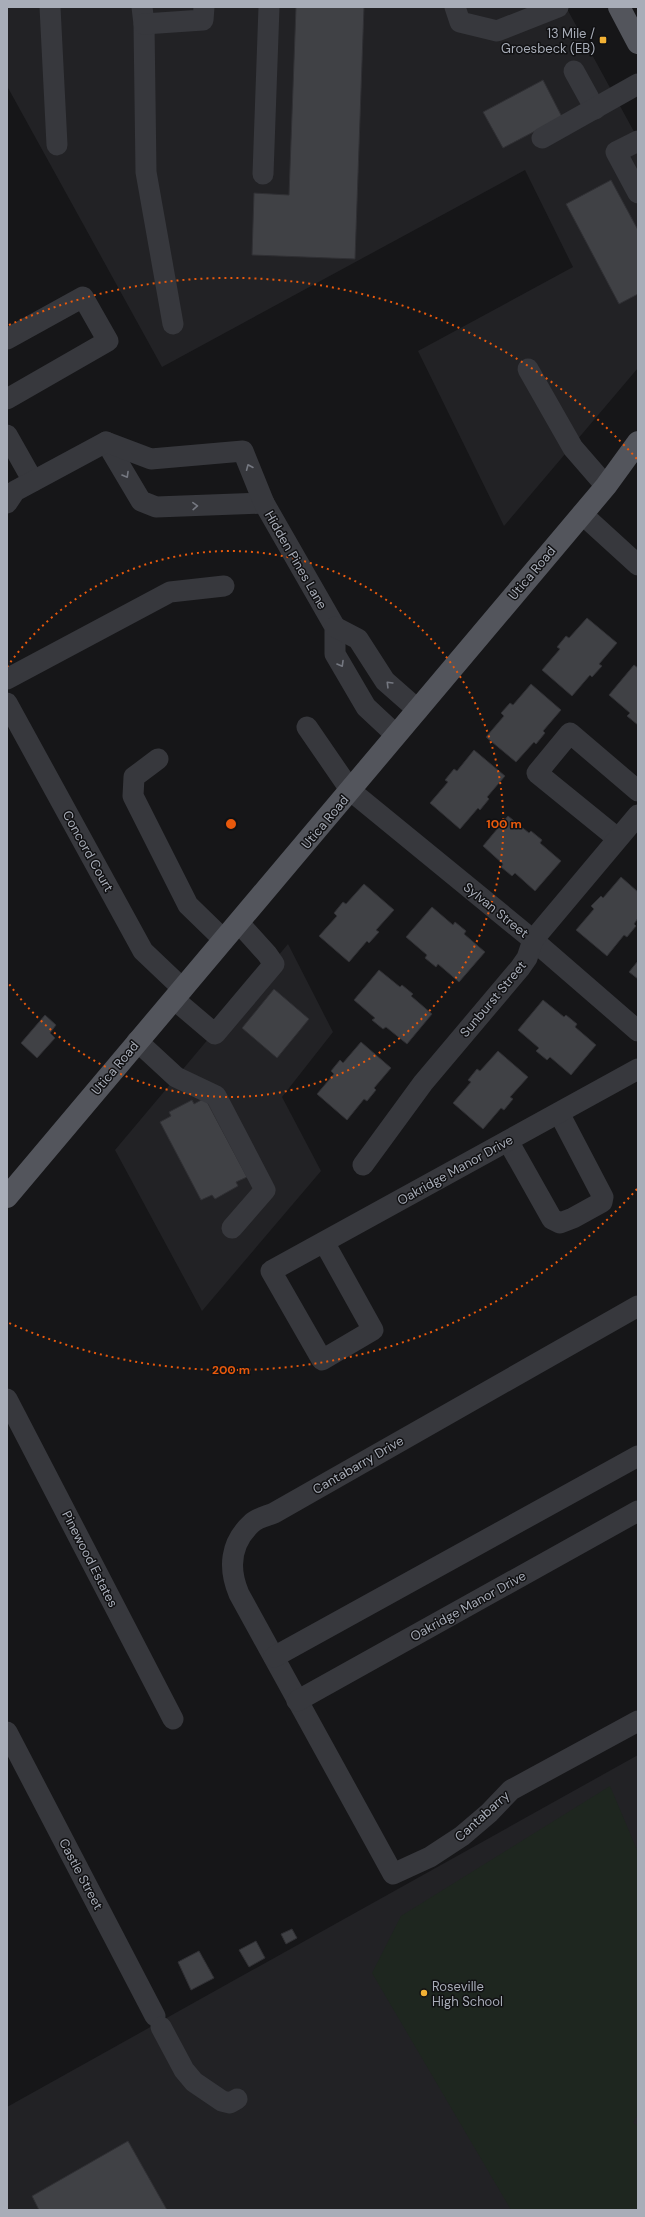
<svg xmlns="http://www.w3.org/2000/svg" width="645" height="2217" viewBox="0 0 645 2217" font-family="'DM Sans',sans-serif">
<rect width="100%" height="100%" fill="#161618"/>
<g fill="#222225">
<polygon points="7,7 566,7 638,139 638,368 504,526 418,351 573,267 525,170 162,367 7,86"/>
<polygon points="288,944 333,1032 282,1097 321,1171 202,1311 115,1150"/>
<polygon points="638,1755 638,2210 7,2210 7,2107"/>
</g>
<polygon fill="#1e261f" points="610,1786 638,1852 638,2114 633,2123 638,2126 638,2210 511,2210 372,1973 401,1916"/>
<g fill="#404145" stroke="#303034">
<polygon points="296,7 364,7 355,259 252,255 254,193 289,195"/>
<polygon points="543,80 562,117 503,148 483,112"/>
<polygon points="611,180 638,230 638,294 619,304 566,204"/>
<polygon points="587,618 617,643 599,664 602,666 592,677 590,675 572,696 542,670 560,649 557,647 566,636 569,638"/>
<polygon points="634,665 638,668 638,725 627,716 630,713 609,695"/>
<polygon points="531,684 561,710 543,731 545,733 536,744 534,742 516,762 486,737 504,716 501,713 510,703 513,705"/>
<polygon points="474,750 505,776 487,797 489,799 480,810 478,808 460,829 430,803 448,782 445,780 454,769 457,771"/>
<polygon points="508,816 529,833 531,831 542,840 540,843 561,861 535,891 515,873 512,876 501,867 503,864 483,846"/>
<polygon points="621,877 638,892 638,918 634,924 636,926 627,937 624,935 607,956 576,930 594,909 591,906 601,896 603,898"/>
<polygon points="364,884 394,910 376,930 379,932 369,943 367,941 349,962 319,936 337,916 334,913 343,902 346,904"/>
<polygon points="432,907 453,925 455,922 466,931 464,934 485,952 459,982 438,964 436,967 425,958 427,955 406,937"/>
<polygon points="638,961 638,979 629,972"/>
<polygon points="379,970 400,987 402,985 413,994 411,996 432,1014 407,1044 386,1027 383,1029 372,1020 375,1018 354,1000"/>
<polygon points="274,989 309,1019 277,1058 242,1028"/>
<polygon points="543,1000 564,1017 566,1015 577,1024 575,1027 596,1045 571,1075 550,1057 547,1060 536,1051 539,1048 518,1030"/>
<polygon points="45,1015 56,1025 50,1033 55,1038 37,1058 21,1043"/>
<polygon points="361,1042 391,1068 374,1088 376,1090 367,1101 364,1099 347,1120 317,1094 334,1074 331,1071 340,1060 343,1063"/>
<polygon points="498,1051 528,1077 510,1097 513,1099 504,1110 501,1108 483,1129 453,1103 471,1082 468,1080 477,1069 480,1071"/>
<polygon points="205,1098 247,1177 236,1182 238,1186 215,1199 212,1195 201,1200 160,1122 171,1116 169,1112 192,1100 194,1104"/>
<polygon points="292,1929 297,1938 286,1944 281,1934"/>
<polygon points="256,1941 265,1958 249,1967 239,1950"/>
<polygon points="199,1951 214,1978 191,1990 178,1962"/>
<polygon points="128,2141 167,2210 39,2210 32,2196"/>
</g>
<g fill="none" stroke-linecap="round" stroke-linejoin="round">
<g stroke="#37383d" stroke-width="21">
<polyline points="50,7 57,145"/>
<polyline points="142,7 144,24 146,172 173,324"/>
<polyline points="455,7 460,22 497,31 558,7"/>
<polyline points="144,24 203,20 204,7"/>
<polyline points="574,71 595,109"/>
<polyline points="542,138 638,84"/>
<polyline points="638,141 616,152 638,193"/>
<polyline points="263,174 269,7"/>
<polyline points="7,339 83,297 108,341 7,399"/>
<polyline points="528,369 573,448 606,486"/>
<polyline points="7,435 33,481"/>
<polyline points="106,442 141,501 156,507 264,503"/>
<polyline points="7,503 15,491 106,442 151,459 243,451 264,503 335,627 335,654 366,707 396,735"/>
<polyline points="582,514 638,565"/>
<polyline points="335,627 358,639 385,681 418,710"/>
<polyline points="7,679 170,592 224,586"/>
<polyline points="7,703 143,951 183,989"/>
<polyline points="307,727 351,791 533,940 638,1031"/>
<polyline points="158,759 134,777 133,796 188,905 224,940"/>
<polyline points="617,838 537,773 570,733 638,791"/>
<polyline points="175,1000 215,1034 274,964 267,954 239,923"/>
<polyline points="137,1041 176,1077 216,1096 265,1190 232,1228"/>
<polyline points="508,1141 552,1219 560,1223 573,1218 602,1202 603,1197 559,1113"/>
<polyline points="363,1165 423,1083 520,968 527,958 533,940 638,815"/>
<path d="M324,1242L373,1330L322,1360L271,1271C394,1204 516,1136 638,1069"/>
<path d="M638,1306L274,1513C267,1516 257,1518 252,1523C230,1543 228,1568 239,1594L393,1874L430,1857L462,1836L489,1813L511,1790L638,1721"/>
<polyline points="7,1399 173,1719"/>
<polyline points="274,1657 638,1456"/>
<polyline points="297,1701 638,1511"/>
<polyline points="7,1732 155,2016"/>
<polyline points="161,2027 184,2070 194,2082 222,2101 230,2103 237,2099"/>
</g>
<g stroke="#53555c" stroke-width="22">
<polyline points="619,7 638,43"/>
<polyline points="7,1197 606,486 638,442"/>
</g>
</g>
<defs><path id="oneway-chevron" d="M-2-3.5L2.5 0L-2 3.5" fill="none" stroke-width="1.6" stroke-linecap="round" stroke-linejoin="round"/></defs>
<g stroke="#757881">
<use href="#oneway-chevron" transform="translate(249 467) rotate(-113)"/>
<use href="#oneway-chevron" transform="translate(126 475) rotate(60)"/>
<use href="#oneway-chevron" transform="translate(195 506) rotate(-2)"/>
<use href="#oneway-chevron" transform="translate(341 664) rotate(60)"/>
<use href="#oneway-chevron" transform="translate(389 684) rotate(-135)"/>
</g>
<g fill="none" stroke="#e8590c" stroke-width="2" stroke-dasharray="2 4">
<path d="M7 667A273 273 0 1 1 7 981"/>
<path d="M637 1189A546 546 0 0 1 9 1323M9 325A546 546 0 0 1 637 459"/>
</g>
<g fill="#f2b134" stroke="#111113" stroke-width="1.5">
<rect x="599" y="36" width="8" height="8" rx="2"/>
<circle cx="424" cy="1993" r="4"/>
</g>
<g text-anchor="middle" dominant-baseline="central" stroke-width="3" stroke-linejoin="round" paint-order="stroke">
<g font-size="13" fill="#a8adb8" stroke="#111113" text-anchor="end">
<text x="595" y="33">13 Mile /<tspan x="595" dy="15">Groesbeck (EB)</tspan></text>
<text x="432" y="1986" text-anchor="start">Roseville<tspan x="432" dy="15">High School</tspan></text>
</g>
<g font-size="13" fill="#a8adb8" stroke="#111113">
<text transform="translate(296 560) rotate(60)">Hidden Pines Lane</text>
<text transform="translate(532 573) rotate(-50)">Utica Road</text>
<text transform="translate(325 822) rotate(-50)">Utica Road</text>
<text transform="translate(88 851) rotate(61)">Concord Court</text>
<text transform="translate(496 910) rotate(39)">Sylvan Street</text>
<text transform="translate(493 999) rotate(-50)">Sunburst Street</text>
<text transform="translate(115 1068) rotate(-50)">Utica Road</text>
<text transform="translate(455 1170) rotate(-29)">Oakridge Manor Drive</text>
<text transform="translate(358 1465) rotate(-30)">Cantabarry Drive</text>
<text transform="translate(90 1559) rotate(63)">Pinewood Estates</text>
<text transform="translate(468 1606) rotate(-29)">Oakridge Manor Drive</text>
<text transform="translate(482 1816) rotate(-42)">Cantabarry</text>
<text transform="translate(81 1874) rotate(62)">Castle Street</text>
</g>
</g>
<circle cx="231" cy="824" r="6" fill="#e8590c" stroke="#111113" stroke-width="2"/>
<g font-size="12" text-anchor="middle" font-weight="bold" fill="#e8590c" stroke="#111113" stroke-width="3" stroke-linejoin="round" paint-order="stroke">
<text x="504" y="828">100 m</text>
<text x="231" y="1374">200 m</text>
</g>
<rect width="645" height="2217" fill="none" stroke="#a8adb8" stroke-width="16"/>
</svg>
